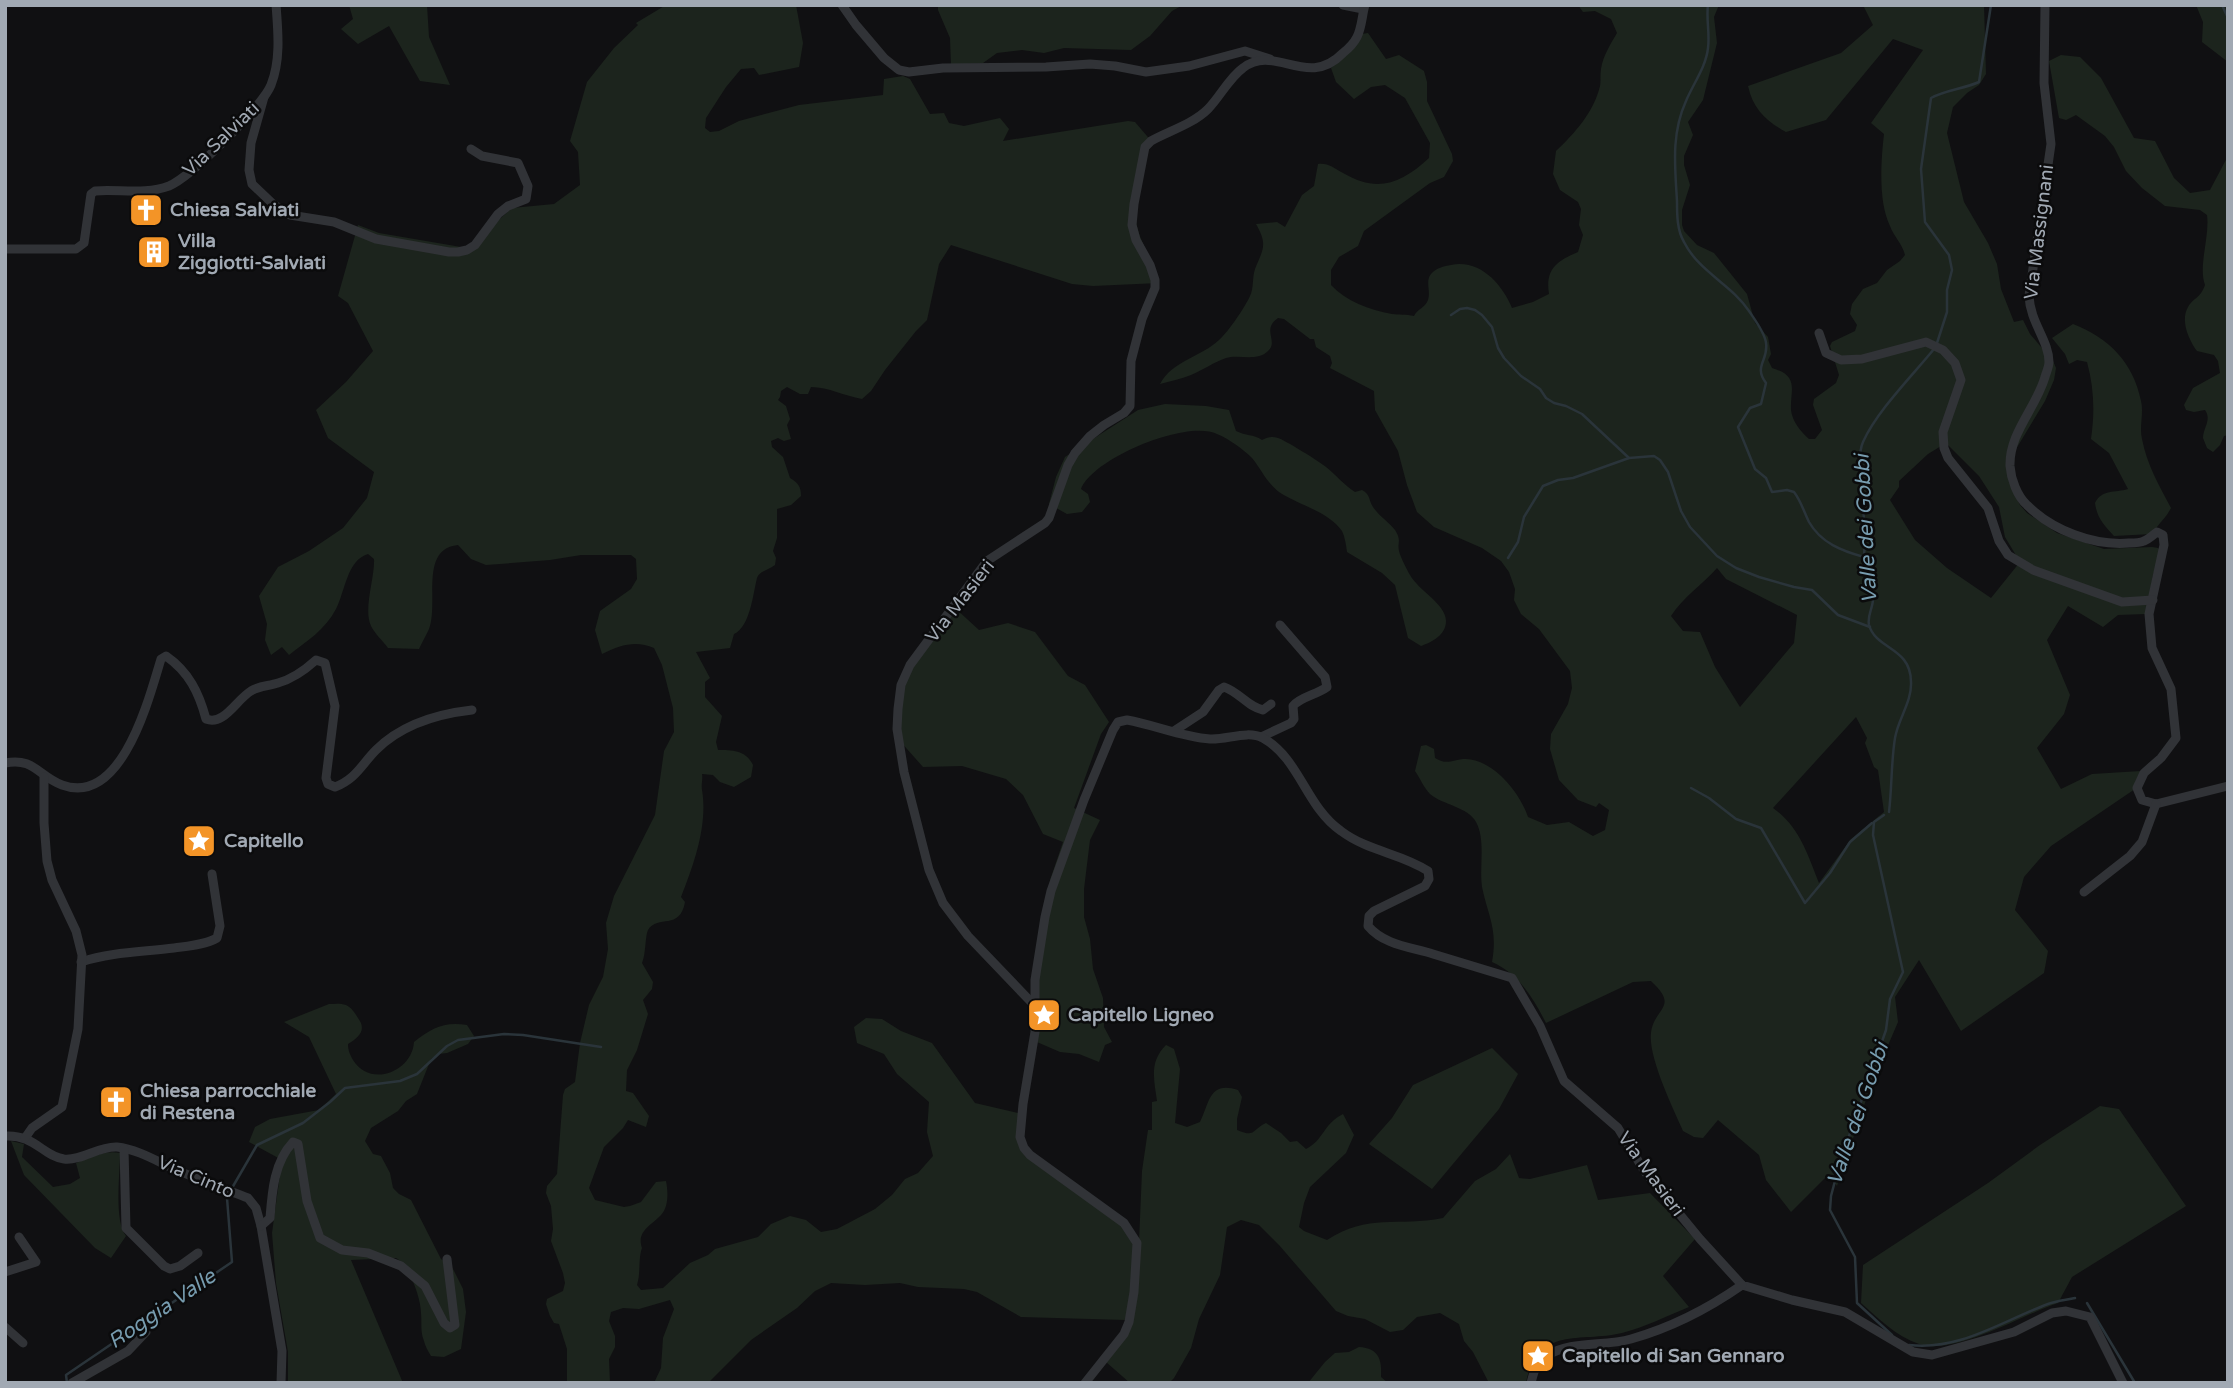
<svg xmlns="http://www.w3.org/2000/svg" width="2233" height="1388" viewBox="0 0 2233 1388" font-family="'Varela Round',sans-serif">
<rect width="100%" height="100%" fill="#101012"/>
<g fill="#1c241d" fill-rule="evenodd">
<polygon points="349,5 427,5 429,37 450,85 420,81 389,26 358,44 341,29 353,19"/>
<path d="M666,5H796L803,43L799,67L759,75L754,68L741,69L726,87L706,118L705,128L710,132L719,131L739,121L799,105L883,95L884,79L903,76L910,79L930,114L944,113L949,123L964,126L1000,118L1009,129L1003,141L1128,121L1135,122L1153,143L1148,151C1145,167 1134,208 1136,221C1139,242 1154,261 1159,283L1093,286L1072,284L951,245L939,264L927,320L916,331L885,370L871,391L862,399C844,396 829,387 811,387L808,394H800L787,387L781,391L780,397L778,400L786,406L790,419L787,425L791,439L784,441L778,438L771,441L772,447L783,457L790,478C798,483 801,486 801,496L791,505L777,509V538L773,551L776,558L775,565C769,570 759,571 757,578C753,594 750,627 734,634L730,648L696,652L710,678L705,682V697L722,716L716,742L718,750C732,750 746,750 753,765L751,777L734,787L720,782L713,775L702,774C703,780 701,784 702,790C708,825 694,864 681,897L685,902C680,931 658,914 648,930C645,936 646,954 642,963L653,982L652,989L643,1000L648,1014L637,1050L627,1070L626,1091L633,1093L649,1116L646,1127L628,1120L623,1128L604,1147L589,1188L595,1200L624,1207L630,1206L641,1202L656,1182L666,1181C668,1191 669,1207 661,1215C652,1225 636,1231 642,1248C638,1259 641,1272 637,1285L641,1290L663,1288L690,1263L708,1255L715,1249L758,1237L771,1224L790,1216L806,1220L821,1232L837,1229L875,1209L892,1195L905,1179L918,1173L933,1156L927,1132L929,1102L897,1074L884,1054L857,1043L854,1027L866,1018L882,1019L901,1031L932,1043L975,1103L1018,1113L1021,1151L1135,1232L1134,1284L1126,1320L1021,1317L977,1292L964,1289L918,1287L900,1283L865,1285L831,1283L815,1291L797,1308L751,1340L708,1383H654L661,1368L663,1338L674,1309L670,1300L639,1309L623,1308L611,1312L609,1321L615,1336V1347L609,1359L610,1383H567V1349L559,1324L554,1323L550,1316L546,1304L547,1299L563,1291L565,1283L563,1273L551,1241L553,1229L551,1206L546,1193L547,1186L557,1174L563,1095L565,1089L575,1082L580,1043L589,1005L603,977L608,949L606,923L614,896L655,815L664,751L674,732L673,708L662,665L654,648C636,640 620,645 602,654L595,630L600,611L631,589L637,579L636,559L631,555H581L550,560L486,565L471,559L458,545C419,549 439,603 429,629C426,636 422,642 419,649L388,648C383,641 375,634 371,626C363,609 375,578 374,559L368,554C347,560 345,592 336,609C325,630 307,641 289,655L282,647L271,655L265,640L267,624L259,596L278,567L309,551L343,528L367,498L374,472L328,438L316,410L346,382L373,351L348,303L338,296L358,225L379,233L467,248L512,208L554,204L580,185L578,152L570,141L587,82L614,48L638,25L636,23Z"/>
<polygon points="938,5 1183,5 1172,11 1150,36 1131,50 1064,48 1044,53 1022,50 997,53 983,63 951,65 950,38 938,10"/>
<path d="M1578,5H1719L1714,17L1717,43L1703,100L1688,122L1693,135L1684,156V165L1690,185L1682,210V225L1684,231L1697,245L1714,253L1747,294L1755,323L1768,337L1771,354L1768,360L1772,368C1800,376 1790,390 1791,410C1792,421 1801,432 1809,439H1815L1822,430L1813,405L1814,399L1836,383L1839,375L1830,346L1832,342L1855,331L1857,325L1850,314L1852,304L1863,289L1877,283L1887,270L1900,261L1905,255C1902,243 1894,237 1890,226C1878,201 1881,161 1884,134L1871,123L1923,50L1893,39L1826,120L1786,132C1766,121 1753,109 1748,86L1841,53L1873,25L1863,5H1984L1986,74L1979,85L1967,93L1953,107L1947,133L1964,202L1988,243L1997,264L2001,289L2014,322L2023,320L2030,334L2053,361L2056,368L2054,380L2045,401L2013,454L2015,495L2020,505L2027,513L2057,533L2104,549L2152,547L2158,548L2161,551L2153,575L2146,614L2118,615L2103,627L2068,606L2047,640L2070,695L2064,714L2037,748L2061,789L2092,774L2141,771L2135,782V789L2051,846L2024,877L2015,910L2048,951L2044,973L1961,1031L1919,960L1895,997L1898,1022L1871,1085L1837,1186L1829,1174L1791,1212L1766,1180L1759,1155L1718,1120L1703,1138L1694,1137L1683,1131C1673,1108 1648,1057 1651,1033C1654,1007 1680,1008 1651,981L1633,982L1546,1023C1533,998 1519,974 1492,962C1498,929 1488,916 1482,887C1479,867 1486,840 1476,822C1468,807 1443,805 1430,794C1424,788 1420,778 1415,771L1421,746L1426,745L1434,749L1435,758C1448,766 1452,759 1466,759C1494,760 1520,793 1528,817L1547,825L1569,822L1593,836L1605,830L1609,810L1599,803L1596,807L1578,800L1559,780L1550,749L1551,734L1568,704L1572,688L1570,671L1539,629L1521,614L1514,600L1515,589L1509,572L1501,561L1482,548L1434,527L1417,512L1407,485L1398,451L1375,410L1374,391L1330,368L1332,363L1330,356L1316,347L1314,339H1310L1284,319L1278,318C1261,330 1279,341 1268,351C1257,362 1239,354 1226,358C1214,362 1203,370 1191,375C1181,379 1170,381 1160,384C1172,361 1201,357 1219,340C1229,331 1245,307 1250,296C1254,288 1252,278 1255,269C1263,249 1268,245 1256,224L1277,222L1285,227L1302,195L1314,186L1318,164C1329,163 1333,168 1343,173C1377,193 1401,184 1429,158L1430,143L1405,98L1385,85L1371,87L1354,99L1336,82L1331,68L1362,34L1368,33L1386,59L1399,55L1424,71L1427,82V101L1452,154L1453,161L1444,177L1430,183L1364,231L1358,246L1339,257L1331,270V285C1346,301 1369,310 1392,314C1399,315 1406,314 1414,316C1417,309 1425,308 1428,300C1431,291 1425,281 1431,274C1436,268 1444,266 1451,265C1480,259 1502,284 1512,308L1533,302L1549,294C1545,269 1557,261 1578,252L1583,235L1579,225L1581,209L1578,202L1560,190L1553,174L1556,151C1574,134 1594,112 1600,86C1601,81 1600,75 1601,69C1603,56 1610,45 1617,33L1611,19L1595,11L1583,12ZM1946,443L1979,476L1999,507L2005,537L2020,562L1991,598L1947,568L1915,540L1890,500L1899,487V481L1928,454ZM1717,568L1726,579L1797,615L1794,643L1740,707L1715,667L1700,632L1683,631L1671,616C1683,597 1702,585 1717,568ZM1856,717L1867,738L1865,743L1874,767L1878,770L1884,812L1851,839L1819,883C1808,855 1799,826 1773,808Z"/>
<polygon points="2196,5 2228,5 2228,62 2202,42 2203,22"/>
<path d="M2061,55L2080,57L2101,78L2134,138L2155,141L2174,178L2190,193L2210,190L2228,156V435L2224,436L2220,445L2213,452L2207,448L2203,438C2203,428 2212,420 2205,410L2194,412L2186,410L2184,405L2193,388L2220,373L2218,361L2214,355L2197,351C2189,340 2180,321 2188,307C2194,297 2200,299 2205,285C2198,266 2210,236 2207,215L2200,210L2165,206L2142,188L2126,171L2114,147L2105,136L2076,115L2066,120L2059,118L2049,61Z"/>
<path d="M2073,324C2109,338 2133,362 2141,401C2144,413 2139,427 2142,439C2147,465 2159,485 2171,508C2166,518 2158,524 2152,534L2114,536C2104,525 2097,518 2095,503C2102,489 2115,493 2128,489L2109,453L2091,439C2095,412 2094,388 2087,362L2077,360L2069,364L2065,354L2052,338Z"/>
<path d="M1165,404L1206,406L1229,410L1236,431C1246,436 1253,434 1262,440C1268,437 1272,436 1278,438C1283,439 1322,463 1326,467C1336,475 1344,485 1355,492L1362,490C1371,495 1368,499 1373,507C1379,516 1389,522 1395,530C1402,541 1397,542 1399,551C1400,556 1407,570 1410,575C1418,590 1446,604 1446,621C1446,635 1432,642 1421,646L1408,638L1395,585L1382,573L1347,552C1346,545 1345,537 1342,531C1328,511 1298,505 1279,492C1267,483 1261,469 1252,458C1243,449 1229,439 1217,434C1187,419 1093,458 1081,489L1088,494L1090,502L1082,512L1067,514L1049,504L1056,477L1065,457L1138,410Z"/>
<polygon points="955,608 979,630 1008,623 1035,632 1068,676 1085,685 1109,722 1101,734 1074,808 1100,820 1090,840 1084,889 1084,917 1090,939 1093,969 1103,998 1104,1027 1112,1042 1105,1045 1099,1062 1079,1054 1060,1052 1030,1039 1050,880 1063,842 1043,834 1023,795 1006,779 962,766 923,767 899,740 896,691 905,686 911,670"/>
<path d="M329,1004C334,1004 340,1003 346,1005C352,1008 354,1012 358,1018C367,1030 359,1037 348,1044C348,1051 350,1054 353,1060C370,1088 412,1072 414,1042C431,1028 445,1021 467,1025L474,1036L468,1044L447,1053L438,1054L431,1059L417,1094L406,1101L398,1111L371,1128L365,1141L373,1154L381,1156L390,1173L393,1188L399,1194L411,1200L441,1259L452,1267L463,1289L466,1312L461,1349L444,1357L431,1356C428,1351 425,1346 424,1341C420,1331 422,1323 421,1313C421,1298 409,1265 396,1258L351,1260L403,1383H288V1352L276,1283L272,1233L282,1160L249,1142L255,1127L270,1119L319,1110L336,1094L309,1037L284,1022Z"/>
<path d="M1166,1045L1174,1049L1180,1069L1175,1123L1187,1127L1200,1122C1210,1102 1209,1081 1238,1090L1242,1097L1237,1119V1130C1256,1138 1251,1130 1266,1123L1281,1133L1290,1142L1297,1141L1306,1149C1324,1140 1323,1124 1343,1114L1354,1135L1346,1153L1310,1187L1304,1203L1299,1227L1304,1231L1327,1240C1368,1213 1398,1227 1443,1218L1475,1181L1496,1169L1510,1154L1519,1178L1530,1179L1587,1165L1598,1200L1650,1193L1695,1239L1663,1276L1689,1307C1667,1316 1645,1327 1622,1333C1580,1343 1538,1325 1526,1383H1489L1473,1352L1464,1341L1459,1324L1440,1313L1417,1317L1403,1330L1390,1332L1365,1319L1348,1316L1336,1311L1279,1245L1259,1225L1241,1220L1227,1227L1220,1275L1199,1319L1191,1348L1174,1378L1169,1383H1130L1106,1362L1126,1336L1137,1290L1142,1171L1148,1130H1152V1102L1157,1101C1154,1079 1149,1062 1166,1045Z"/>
<polygon points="1492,1048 1518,1074 1499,1109 1432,1189 1369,1144 1392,1118 1413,1085"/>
<path d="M2100,1106L2119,1109L2186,1206L2072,1277L2058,1303C2024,1314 1955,1356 1919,1344C1897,1337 1878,1318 1861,1303L1863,1265L1988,1183L2040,1145Z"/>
<path d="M11,1141L24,1144L22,1157L53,1187L70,1184L80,1178L76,1163C90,1158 104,1150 120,1153C120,1174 114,1221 126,1236L111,1258L95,1248L24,1175Z"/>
<path d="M1359,1347C1379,1348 1382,1360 1381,1377L1388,1383H1308L1325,1362L1335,1353L1349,1352Z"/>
</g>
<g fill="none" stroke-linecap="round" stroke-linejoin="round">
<g stroke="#2a343a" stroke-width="2.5">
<path d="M1708,5C1706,19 1710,34 1708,48C1706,67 1693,84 1686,101C1671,134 1675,167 1677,201C1677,215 1677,230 1684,242C1699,272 1731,284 1749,311C1755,320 1765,333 1766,343C1769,360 1753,366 1766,383L1761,404L1750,408L1738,427L1755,469L1766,478L1772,492L1787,490L1794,492C1801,501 1804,512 1809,522C1821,543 1842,551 1864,557"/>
<polyline points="2222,5 2228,18"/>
<polyline points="1451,315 1460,309 1467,308 1475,310 1482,315 1492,327 1498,348 1504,358 1521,376 1540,389 1546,398 1554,403 1566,406 1582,414 1629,458 1654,456 1660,460 1668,472 1681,511 1690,527 1717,556 1736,568 1759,577 1794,587 1812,590 1838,615 1870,627"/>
<path d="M1937,343L1947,312V290L1952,270L1949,255L1925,222L1921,169L1931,98C1946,90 1963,89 1979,82L1991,5"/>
<polyline points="1508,558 1518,542 1524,517 1543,486 1558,480 1573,478 1629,458"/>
<polyline points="1691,788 1709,798 1736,819 1761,828 1805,903 1830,873 1850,842 1872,823"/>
<path d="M1889,812C1892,787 1891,763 1895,738C1898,719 1912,702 1911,682C1911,647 1876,650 1869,625C1867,615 1873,608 1873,599C1873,585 1865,571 1864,557C1864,549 1866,540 1865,531C1864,509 1855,459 1863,442C1877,411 1912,376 1934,349"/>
<polyline points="1884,815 1874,822 1873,835 1903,972 1890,999 1886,1030 1840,1162 1831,1196 1830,1210 1855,1257 1857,1303 1892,1335"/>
<polyline points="232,1188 257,1145 303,1123 330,1102 345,1088 400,1081 417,1074 447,1046 458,1040 504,1034 523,1035 601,1047"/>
<polyline points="2087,1303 2135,1383"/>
<path d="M1909,1345C1960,1351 2002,1321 2048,1304C2056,1301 2066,1300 2075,1298"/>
<polyline points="67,1383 66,1375 232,1262 227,1198 229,1194"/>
</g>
<g stroke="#313337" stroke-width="9">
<polyline points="842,5 856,25 884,58 899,70 909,72 943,68 1046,67 1090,64 1115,66 1146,72 1189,66 1245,51 1270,59"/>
<polyline points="1343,5 1363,9"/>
<path d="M2045,5L2044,83L2051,144L2029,296C2030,322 2049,341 2049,362C2049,367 2046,373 2045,377C2036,408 2009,433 2010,466C2011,479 2017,496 2027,505C2052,530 2093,546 2129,543C2134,543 2140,543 2144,541C2149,539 2153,535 2157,532L2163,535L2164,545L2149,614L2152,648L2171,689L2176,738L2161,758L2144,773L2137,788L2142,800L2156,804L2228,786"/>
<polyline points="264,97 251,143 249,170 252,184 273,204 290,215 334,222 376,239 449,252 458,252 467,250 475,245 498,214 508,206 526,199 528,186 518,163 482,156 471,149"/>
<path d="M5,249H76L84,243L91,194L95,191C119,189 145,195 169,186C191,177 262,107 271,85C281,60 278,31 276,5"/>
<polyline points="1819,333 1826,353 1841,360 1862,359 1926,342 1943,350 1955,363 1961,380 1943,432 1944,448 1948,458 1988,508 1999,541 2008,555 2033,570 2122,602 2153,600"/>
<path d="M1174,731L1203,712L1219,690L1224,687C1239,692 1248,707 1263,710L1271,704"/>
<path d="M1261,737L1291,723L1294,719L1293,706C1300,697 1316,695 1327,687L1325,677L1280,625"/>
<path d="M5,763C34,757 38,776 62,785C122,807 149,698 161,659L166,656C189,672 199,693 206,719C224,726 236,700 251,691C258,686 269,686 278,683C292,679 305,670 316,660L325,663L335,706L326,778L328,784L335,787C356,779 362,764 376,750C402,724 437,714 472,710"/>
<polyline points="2084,892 2130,856 2142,842 2156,804"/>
<path d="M81,962C111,952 144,952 174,948C188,946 205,945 217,938L220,926L212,874"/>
<path d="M1035,1006L968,936L943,903L929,870L904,772L897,729L898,709L901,685L910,665L987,561L1045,523L1049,518L1068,465L1075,453L1090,436L1104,425L1124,413L1130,406L1131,361L1142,319L1155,288V280L1150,265L1136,240L1132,225L1134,204L1145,147L1151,141C1169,131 1193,124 1208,109C1220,97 1229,78 1243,68C1275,43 1307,90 1343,53C1348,49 1354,43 1357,37C1362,27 1362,15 1365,5"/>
<path d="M5,1136C34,1134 43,1156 64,1159C82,1161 98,1146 117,1147C136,1149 155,1160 172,1168C197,1179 222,1188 248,1198L256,1208L261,1226L282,1351L281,1383"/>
<polyline points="25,1138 32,1128 62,1107 78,1029 82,955 76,931 52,880 47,861 44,823 44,777"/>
<polyline points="124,1149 126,1228 164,1266 170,1269 180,1266 198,1253"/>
<path d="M261,1226L270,1218C272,1192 274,1162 293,1142L298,1144L307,1201L320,1238L342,1250L368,1253L401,1266L425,1286L444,1323L450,1328L455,1325L447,1259"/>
<polyline points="5,1272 36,1262 19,1237"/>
<polyline points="5,1327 23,1343"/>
<polyline points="72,1383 128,1351 146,1332"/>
<path d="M1085,1383L1124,1334L1129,1322L1134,1292L1137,1243L1124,1223L1030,1155L1024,1148L1020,1137L1023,1104L1035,1032V980L1045,917L1051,891L1084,800L1113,730L1118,722L1127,720C1155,725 1182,737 1210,739C1227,740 1247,730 1263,738C1300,759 1306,807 1341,831C1369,852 1401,853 1428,871L1429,879L1425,886L1374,911L1369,916L1368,926C1384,945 1410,947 1433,954C1459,962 1486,970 1512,978L1540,1026L1564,1081L1618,1128L1645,1172L1700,1239L1742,1285L1792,1300L1845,1312L1913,1352L1932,1355L2014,1332L2052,1313L2066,1311L2090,1317L2123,1383"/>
<path d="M1531,1383C1534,1371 1536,1362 1546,1356C1572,1340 1603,1347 1631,1339C1670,1328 1709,1308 1742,1285"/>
</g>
</g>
<defs>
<g id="church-square" transform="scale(1.75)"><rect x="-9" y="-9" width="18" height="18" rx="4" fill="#f39427" stroke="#0b0b0c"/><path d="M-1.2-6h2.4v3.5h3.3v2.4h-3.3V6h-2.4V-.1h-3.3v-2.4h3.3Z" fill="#fff"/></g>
<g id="building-square" transform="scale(1.75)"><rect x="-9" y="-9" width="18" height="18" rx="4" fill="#f39427" stroke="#0b0b0c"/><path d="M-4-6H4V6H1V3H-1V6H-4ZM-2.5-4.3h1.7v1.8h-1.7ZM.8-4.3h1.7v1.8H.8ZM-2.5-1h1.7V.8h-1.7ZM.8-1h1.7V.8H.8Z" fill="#fff"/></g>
<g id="sight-square" transform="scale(1.75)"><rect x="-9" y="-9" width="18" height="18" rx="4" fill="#f39427" stroke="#0b0b0c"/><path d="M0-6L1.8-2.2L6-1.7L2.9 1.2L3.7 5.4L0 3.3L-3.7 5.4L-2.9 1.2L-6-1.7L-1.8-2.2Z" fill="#fff"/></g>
</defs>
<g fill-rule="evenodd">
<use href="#church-square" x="146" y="210"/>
<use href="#building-square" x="154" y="252"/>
<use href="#sight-square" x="199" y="841"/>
<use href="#sight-square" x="1044" y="1015"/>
<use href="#church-square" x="116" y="1102"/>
<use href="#sight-square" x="1538" y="1356"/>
</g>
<g text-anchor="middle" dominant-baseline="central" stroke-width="5" stroke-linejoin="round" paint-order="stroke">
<g font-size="19" fill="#a1a9b3" stroke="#0b0b0c">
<text transform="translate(221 139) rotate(-44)">Via Salviati</text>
<text transform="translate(2039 232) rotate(-83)">Via Massignani</text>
<text transform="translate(960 601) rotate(-52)">Via Masieri</text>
<text transform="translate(1651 1174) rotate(54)">Via Masieri</text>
<text transform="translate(196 1177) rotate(23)">Via Cinto</text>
</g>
<g font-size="19" font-weight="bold" fill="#a1a9b3" stroke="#0b0b0c" text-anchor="start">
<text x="170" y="210">Chiesa Salviati</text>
<text x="178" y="241">Villa<tspan x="178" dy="22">Ziggiotti-Salviati</tspan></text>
<text x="224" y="841">Capitello</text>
<text x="1068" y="1015">Capitello Ligneo</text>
<text x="140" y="1091">Chiesa parrocchiale<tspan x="140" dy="22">di Restena</tspan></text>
<text x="1562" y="1356">Capitello di San Gennaro</text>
</g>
<g font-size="21" font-style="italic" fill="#779caf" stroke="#0b0b0c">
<text transform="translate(1866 529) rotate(-93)">Valle dei Gobbi</text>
<text transform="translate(1858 1114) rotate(-71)">Valle dei Gobbi</text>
<text transform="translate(162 1309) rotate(-34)">Roggia Valle</text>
</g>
</g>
<rect width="2233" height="1388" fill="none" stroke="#a1a9b3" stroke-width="14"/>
</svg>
